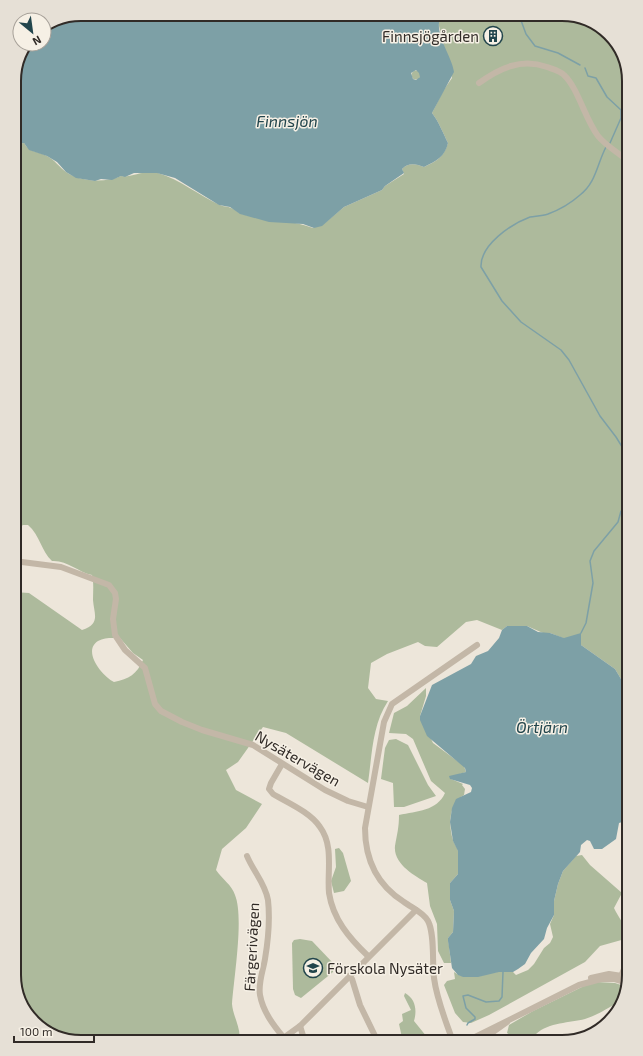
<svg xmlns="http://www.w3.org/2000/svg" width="643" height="1056" viewBox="0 0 643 1056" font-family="'Exo 2',sans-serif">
<rect width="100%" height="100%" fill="#ede6da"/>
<g fill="#adba9c" fill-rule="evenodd">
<path d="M567,14L599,25L622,51L629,81V686L621,679L615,669L581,645L550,633H543L527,626H507L502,630L477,620L466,622L437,647L425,646L418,642L387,654L371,663L368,688L376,699L388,701C372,725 372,756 368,783L286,733L263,727L238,762L226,770L236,790L262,804L246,828L222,849L216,870C222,879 232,885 235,895C244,917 234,977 232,1004C233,1017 242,1029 239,1042H77L44,1031L21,1005L14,975V592L29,593L82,630C101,624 94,614 93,600C93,592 94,583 92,575C78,572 67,560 52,561C41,551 40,535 28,525H23L14,531V144L24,143C30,153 38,151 47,156C55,160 59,167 66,172C80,182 106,183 121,176C130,178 146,169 158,173C181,180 198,195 220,205C223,207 228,206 231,208C235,209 238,213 242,214C265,221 291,219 313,228L326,222L344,207L382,190L385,186L404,174L402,169C409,162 416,164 424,167C437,161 444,157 448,143C443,133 439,122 432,113L443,91L452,78L438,22L442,15ZM120,638L133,653L143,660C137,674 129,679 114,682C102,676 82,651 98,641C105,637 113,638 120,638Z"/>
<circle cx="416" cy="75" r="4.5"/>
<path d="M426,688V696L420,716L433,743L464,766L466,772L450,777L451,779L463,784L462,785L465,789L464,795C449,803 448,824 453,840C454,844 458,848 458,851C460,858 458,867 458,874L450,883V900L454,911L453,932L448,938L451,963H444L438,951L437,924L430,906L427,883C415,876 393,864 395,846C397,834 399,828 399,815C417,811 437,811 445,793L431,781L413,739L406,734L389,733L394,713L407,706Z"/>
<polygon points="396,739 408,745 428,785 436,796 404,807 394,807 393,783 381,779 385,748 389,740"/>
<polygon points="339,848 343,853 351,881 344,891 334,893 331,881 336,867 335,849"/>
<path d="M582,855L590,865L622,893L614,908C619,919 628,927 625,939L600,946L585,962L489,1015L471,1023L463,1022L455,1013L444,985L447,981L455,979L454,972C466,982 484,974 497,972C503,971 508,972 513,972L516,975L528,970L534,964L544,948L550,943L553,937L550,924L554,915V901L558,884L563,871L576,856Z"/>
<polygon points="300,939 312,941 333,963 333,972 301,998 295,995 293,989 292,943 294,940"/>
<path d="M597,982L615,983L624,986L621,1000C610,1007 598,1015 585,1019C570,1023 549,1022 536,1034L537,1042H521L507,1033L509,1025L533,1011L588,984Z"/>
<path d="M405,993C416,999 417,1011 414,1021L431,1042H403L399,1024L403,1021L402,1014L411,1010L404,996Z"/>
</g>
<g fill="#7da0a6" fill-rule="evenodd">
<path d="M442,15C431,29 452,56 454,72L432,113C439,122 443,133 448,143C445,157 436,161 424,167C416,164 409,162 402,169L404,173L385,186L382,190L344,207L322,226L314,228L303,224L269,222L240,214L230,207L219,205L175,178L157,173H134L125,177L121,176L112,180L101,179L95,181L76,178L66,172L57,162L47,156L29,150L24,143L14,144V77L29,44H44V27L56,19ZM416,70L419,73L420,77L416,80L413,79L411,73Z"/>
<polygon points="507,626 527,626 538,632 550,633 564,638 581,633 581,645 615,669 621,679 629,686 629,820 619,823 616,839 602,849 594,849 590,841 587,840 581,845 580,852 563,871 558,884 554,901 554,915 547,928 544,939 531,953 525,964 518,969 513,972 499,972 478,977 463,977 458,975 452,968 448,941 448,938 453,932 454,911 450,900 450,883 458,874 458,851 453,841 450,822 452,808 456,799 471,792 472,788 470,785 450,779 449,776 466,772 465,768 427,736 420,720 420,716 432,685 471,664 476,656 488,651 499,638 502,630"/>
</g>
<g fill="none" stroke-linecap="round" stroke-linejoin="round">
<g stroke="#7da0a6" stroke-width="1.5">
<polyline points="519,15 526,34 535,46 558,53 580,65"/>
<polyline points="585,68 588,76 596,78 607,97 621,110 621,118 610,143"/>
<path d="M606,147C597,164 596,183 580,195C571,203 559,210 548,214C542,216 536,216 530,217C511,224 480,245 481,267L502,301L521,322L561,350L569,360L600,416L616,437L629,458"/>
<polyline points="581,633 586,623 593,583 590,561 594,551 618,522 621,511 629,505"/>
<polyline points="467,1025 468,1023 475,1019 475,1017 466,1008 463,996 468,995 486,1002 499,1001 502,997 503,972"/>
</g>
<g stroke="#c3b7a7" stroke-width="6">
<path d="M479,83C500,68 521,58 547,67C552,69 560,71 564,75C578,88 585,119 598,136C606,146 619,153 629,162"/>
<polyline points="14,561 61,567 109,585 115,593 116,599 113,619 115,635 125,650 145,668 155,704 161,711 182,722 202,730 253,745 325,790 348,801 368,807"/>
<path d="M282,764L271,783L269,789L273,794C288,803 310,812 320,827C334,846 327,871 329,893C333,919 349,938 368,956"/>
<path d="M247,856C253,871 265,883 268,900C270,918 268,941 265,959C263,971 258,983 260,995C263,1012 274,1026 284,1038"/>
<polyline points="349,976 352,979 360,1005 378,1042"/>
<polyline points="591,978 609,974 628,977"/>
<polyline points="620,979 629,956"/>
<polyline points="300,1026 305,1042"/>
<polyline points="467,1041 579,985 601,979 614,979 627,983"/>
<polyline points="278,1042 300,1026 416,910"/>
<path d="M453,1042C446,1021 437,1001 434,978C432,963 435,934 428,921C423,912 412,908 404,902C377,885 365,860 365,828L384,722L392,704L477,645"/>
<polyline points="454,1042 461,1039 468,1042"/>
<polyline points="479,1042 507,1022"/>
</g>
</g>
<defs>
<g id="building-ring" transform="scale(1)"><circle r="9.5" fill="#f6f0e5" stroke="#22454c" stroke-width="1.5"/><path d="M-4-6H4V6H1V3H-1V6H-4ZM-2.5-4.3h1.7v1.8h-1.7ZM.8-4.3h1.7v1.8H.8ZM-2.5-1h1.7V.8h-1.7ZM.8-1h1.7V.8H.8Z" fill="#22454c"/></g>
<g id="school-ring" transform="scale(1)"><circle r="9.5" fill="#f6f0e5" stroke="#22454c" stroke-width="1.5"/><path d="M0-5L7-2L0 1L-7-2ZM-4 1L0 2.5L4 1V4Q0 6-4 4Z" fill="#22454c"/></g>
</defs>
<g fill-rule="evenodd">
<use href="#building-ring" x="493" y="36"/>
<use href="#school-ring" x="313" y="968"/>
</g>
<g text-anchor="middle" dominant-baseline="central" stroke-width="3" stroke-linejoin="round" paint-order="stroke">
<g font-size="15" fill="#312b27" stroke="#f6f0e5" text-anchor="end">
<text x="479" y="36">Finnsjögården</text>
<text x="327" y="968" text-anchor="start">Förskola Nysäter</text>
</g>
<g font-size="15" fill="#312b27" stroke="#f6f0e5">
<text transform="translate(298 758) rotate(30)">Nysätervägen</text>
<text transform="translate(251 947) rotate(-87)">Färgerivägen</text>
</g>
<g font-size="16" font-style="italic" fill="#22454c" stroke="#f6f0e5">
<text x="287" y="120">Finnsjön</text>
<text x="542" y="726">Örtjärn</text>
</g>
</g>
<path d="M0 0H643V1056H0ZM81 21H562A60 60 0 0 1 622 81V975A60 60 0 0 1 562 1035H81A60 60 0 0 1 21 975V81A60 60 0 0 1 81 21Z" fill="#e6e0d6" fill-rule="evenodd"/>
<path fill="none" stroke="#312b27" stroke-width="2" d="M81 21H562A60 60 0 0 1 622 81V975A60 60 0 0 1 562 1035H81A60 60 0 0 1 21 975V81A60 60 0 0 1 81 21Z"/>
<g transform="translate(32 32) rotate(151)"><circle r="19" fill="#f6f0e5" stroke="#a7a199"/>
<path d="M0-3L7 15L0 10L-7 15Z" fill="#22454c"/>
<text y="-6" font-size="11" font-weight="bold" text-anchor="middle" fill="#312b27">N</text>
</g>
<path d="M14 1036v6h80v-6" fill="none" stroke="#312b27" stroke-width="2"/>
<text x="20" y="1036" font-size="12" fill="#312b27" stroke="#f6f0e5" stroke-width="3" paint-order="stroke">100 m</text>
</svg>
